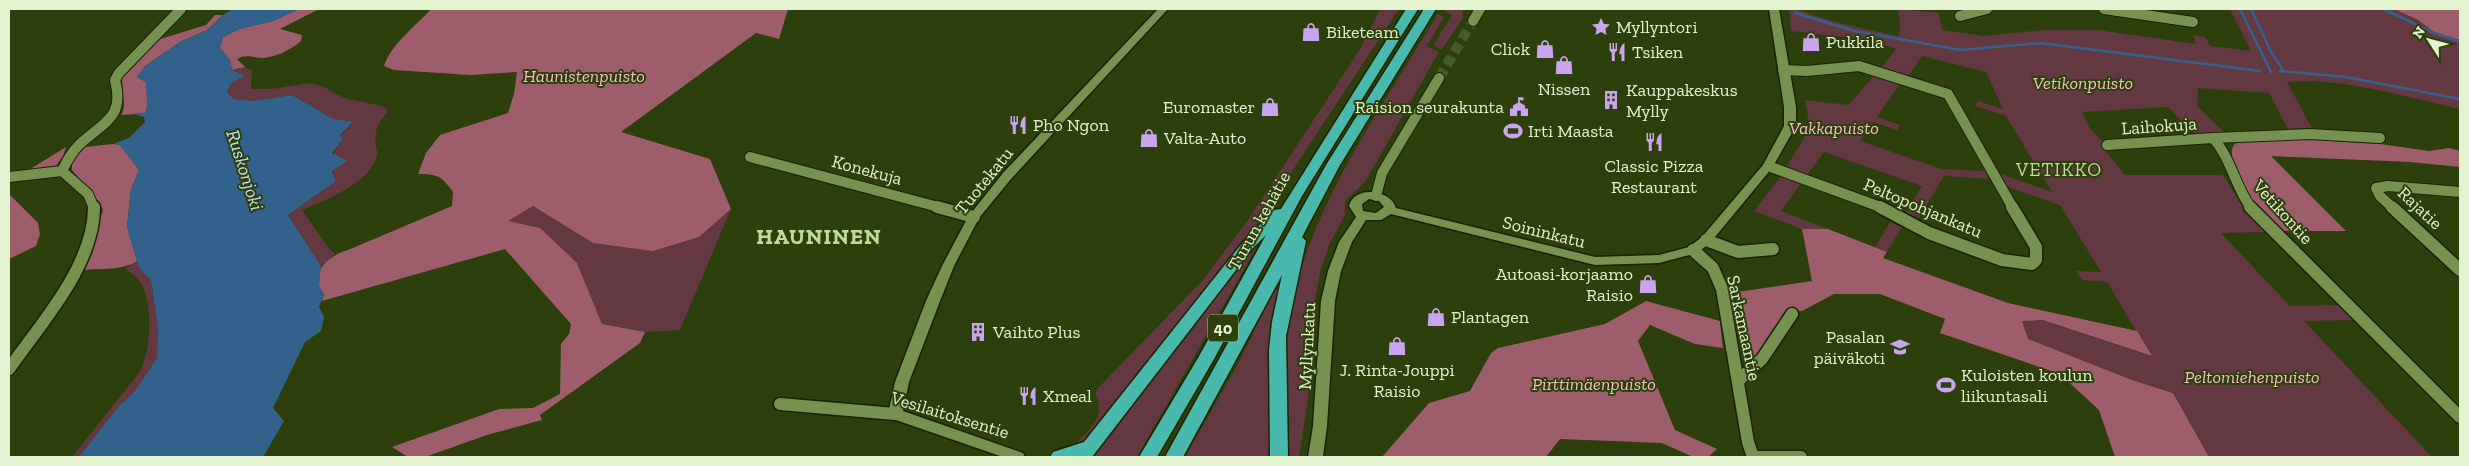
<svg xmlns="http://www.w3.org/2000/svg" width="2469" height="466" viewBox="0 0 2469 466" font-family="'Zilla Slab',serif">
<rect width="100%" height="100%" fill="#2d3f0a"/>
<g fill="#633841">
<path d="M1380,9H1399L1258,223L1092,435L1073,447C1089,428 1107,420 1095,393L1098,388L1202,281L1248,220L1360,49Z"/>
<polygon points="1442,9 1462,9 1463,18 1442,49 1435,47 1434,44 1452,15"/>
<path d="M1789,9C1801,9 1814,16 1826,19C1850,26 1874,31 1899,36L1900,25L1898,9L1939,13L1942,30L1984,36L2044,30H2098L2196,44L2193,35L2205,37L2210,46L2251,51L2230,9H2394C2417,18 2436,33 2460,40V109C2410,98 2336,76 2287,82L2312,128L2288,129L2269,93L2198,88L2197,106L2225,133L2197,136L2168,107L2082,112L2089,127L2109,148L2104,149L2125,175H2223L2244,209L2267,232L2221,233L2290,306L2340,305L2354,320L2304,321L2432,457H2209L2173,393L2132,380L2028,339L2022,321L2043,320L2151,356L2107,282L2082,280L2076,271L2101,272L2060,205L2005,186L1998,173L2052,192L2006,116L1975,106L1978,101L2003,109L1986,72L1922,56L1907,78L1880,69L1896,49L1870,40L1791,31Z"/>
<path d="M1438,14L1444,17L1427,46L1439,52L1365,182L1345,201V215L1329,245L1321,269L1313,309L1308,399L1299,457H1285C1292,413 1279,369 1287,325C1307,210 1379,112 1438,14Z"/>
<path d="M245,67L252,71L251,89H271L310,83L322,86L344,98L382,106L387,109V113C378,122 374,132 376,145C376,148 378,153 377,156C368,185 327,199 302,210L328,247L335,254L321,266L288,215L336,181C329,162 331,155 343,139L340,136L353,123L333,119L292,95L253,101L233,99L227,92L232,82L244,76L232,70Z"/>
<polygon points="1876,73 1902,81 1877,117 1900,125 1897,130 1873,122 1860,141 1942,169 1985,171 1989,179 1944,176 1919,218 1906,213 1922,186 1824,152 1806,176 1785,169 1803,140 1809,123 1805,100 1849,105"/>
<polygon points="1782,174 1802,182 1781,211 1828,229 1802,229 1754,211"/>
<polygon points="533,206 593,243 699,237 731,209 680,330 645,332 602,324 577,263 507,221"/>
<polygon points="1890,222 1902,227 1887,252 1875,247"/>
<polygon points="1253,247 1256,247 1255,250 1137,457 1089,457"/>
<path d="M137,261L139,268L151,281L158,328L157,358L135,391L118,407L79,457H72L139,373C151,352 153,307 142,285C139,278 131,273 125,268Z"/>
<path d="M1278,288L1280,291C1275,314 1270,337 1269,360C1268,393 1273,425 1270,457H1185L1238,364L1274,291Z"/>
</g>
<g fill="#9e5d6b">
<path d="M299,9H319L280,29L302,35L301,41C291,50 274,58 261,58C251,57 246,54 237,59L245,67L232,70L230,60L220,48L223,37L239,29L273,21Z"/>
<path d="M431,9H788L779,39L756,33L621,132L710,159L731,209L699,237L653,251L593,243L533,206L508,221L540,228L577,263L602,324L645,332L640,343L540,415L542,420L487,435L425,457H408L392,447L499,409L533,408L560,394L561,344L569,334L571,324L505,249L322,301L324,294C306,274 329,255 348,250L452,206L453,192C442,176 437,174 418,174L426,153L440,135L508,113L514,94L517,72L470,75L394,70L384,66C391,44 416,26 431,9Z"/>
<polygon points="2394,9 2460,9 2460,40 2434,32 2418,20"/>
<polygon points="215,15 223,15 207,30 180,42 145,66 137,77 146,82 148,102 146,113 122,115 124,106 122,78 129,67 157,40 206,25"/>
<path d="M2284,138L2380,144L2429,151L2449,148L2460,151V167L2410,162L2271,156L2346,231H2282C2270,220 2256,208 2247,194C2242,185 2225,152 2235,144C2243,137 2273,138 2284,138Z"/>
<path d="M113,144L120,145L139,170L131,189L127,227L137,261C122,271 101,268 83,270L103,210L98,201L72,170V161L85,147Z"/>
<polygon points="66,147 63,156 54,169 27,171"/>
<polygon points="9,194 38,223 40,234 36,246 9,259"/>
<polygon points="1802,229 1828,229 1887,252 1883,258 2008,303 2137,331 2152,356 2043,320 2022,321 2028,339 2132,380 2173,393 2209,457 2115,457 2099,410 2060,374 1940,333 1945,319 1880,294 1834,294 1802,311 1788,311 1753,360 1737,292 1812,281"/>
<polygon points="1646,301 1720,321 1723,348 1695,344 1650,325 1638,341 1675,430 1717,449 1708,457 1693,457 1662,443 1560,439 1546,457 1382,457 1429,403 1470,391 1491,353 1498,348 1605,324"/>
</g>
<polygon fill="#32628c" points="233,9 299,9 273,21 239,29 223,37 220,48 230,60 232,70 245,76 232,82 227,91 233,99 253,101 292,95 333,119 353,122 340,135 343,139 332,153 347,161 332,171 336,181 288,215 321,266 319,287 324,294 319,307 324,317 321,331 305,342 273,408 284,421 263,457 79,457 118,407 135,391 157,358 158,328 151,281 139,268 127,227 131,189 139,170 120,145 113,144 129,138 145,122 144,117 134,114 147,112 146,82 137,77 145,66 180,42 207,30 223,15"/>
<g fill="none" stroke-linecap="round" stroke-linejoin="round">
<g stroke="#32628c" stroke-width="2.5">
<polyline points="2240,9 2271,72"/>
<polyline points="2251,9 2271,52 2283,70"/>
<polyline points="2383,9 2432,32 2460,42"/>
<polyline points="1795,13 1855,31 1961,50 2040,43 2260,71"/>
<polyline points="2280,71 2346,77 2460,99"/>
</g>
<polyline stroke="#485a28" stroke-width="10" stroke-dasharray="10 5" stroke-linecap="butt" points="1439,78 1473,21"/>
<g stroke="#182402" stroke-width="12">
<g id="street-far1">
<polyline points="2104,9 2193,22"/>
<polyline points="1960,16 1987,9"/>
<polyline points="1473,21 1480,9"/>
<polyline points="1783,70 1807,71 1859,66 1948,94 2013,208"/>
<polyline points="2107,145 2213,138"/>
<polyline points="750,157 942,208"/>
<polyline points="1768,166 1883,208"/>
<polyline points="9,177 62,171"/>
<polyline points="1376,196 1382,173 1439,78"/>
<path d="M94,208L88,194L62,171C67,161 71,153 79,145C103,122 125,119 115,80L119,73L181,9"/>
<path d="M2251,208C2235,186 2231,158 2213,138L2310,134L2380,138"/>
<polyline points="2393,208 2380,196 2376,188 2388,186 2460,192"/>
</g>
</g>
<g stroke="#182402" stroke-width="15">
<g id="street">
<polyline points="937,207 974,217"/>
<polyline points="1880,207 1929,233 2002,260 2032,264 2036,260 2036,247 2012,207"/>
<polyline points="2250,207 2460,417"/>
<polyline points="2392,207 2460,270"/>
<polyline points="1706,240 1738,252 1773,249"/>
<polyline points="1693,250 1713,268 1722,289 1748,442 1753,457"/>
<path d="M9,369C41,323 94,266 94,207"/>
<polyline points="1738,381 1762,359 1792,314"/>
<polyline points="780,404 895,414"/>
<polyline points="1752,457 1801,457"/>
</g>
</g>
<g stroke="#182402" stroke-width="3">
<g id="secondary">
<polygon points="1158,9 1168,9 1011,179 979,218 954,266 940,301 909,382 903,411 1023,453 1025,457 1003,457 890,418 888,414 895,382 926,301 942,266 968,217 1003,173"/>
<path d="M1769,9H1779L1796,107V126L1772,168L1710,243L1697,253L1659,263L1595,265L1391,214L1381,220H1366L1352,242L1341,271L1335,301L1327,426L1323,457H1308L1313,426L1321,301L1328,271L1339,242L1356,217L1349,206C1354,185 1391,189 1396,208L1595,257L1659,255L1689,247L1702,237L1763,165L1784,126V107ZM1369,199L1379,201L1384,207L1376,213L1363,211L1362,204Z"/>
</g>
</g>
<g stroke="#182402" stroke-width="3">
<g id="highway">
<polygon points="1406,9 1418,9 1302,196 1214,359 1157,457 1139,457 1198,358 1266,235 1253,248 1092,457 1050,457 1053,452 1084,442 1243,242 1274,210 1281,209"/>
<polygon points="1424,9 1436,9 1340,165 1302,237 1306,241 1286,336 1288,457 1270,457 1269,350 1272,322 1282,275 1183,457 1165,457 1326,165"/>
</g>
</g>
<use href="#street-far1" stroke="#77924f" stroke-width="10"/>
<use href="#street" stroke="#77924f" stroke-width="12"/>
<use href="#secondary" fill="#77924f" fill-rule="evenodd"/>
<use href="#highway" fill="#49b9ae" fill-rule="evenodd"/>
</g>
<defs>
<g id="sight-bare" transform="scale(1.5)"><path d="M0-6L1.8-2.2L6-1.7L2.9 1.2L3.7 5.4L0 3.3L-3.7 5.4L-2.9 1.2L-6-1.7L-1.8-2.2Z" fill="#c9a5ee" stroke="#2d3f0a" stroke-width="2.5" paint-order="stroke"/></g>
<g id="shop-bare" transform="scale(1.5)"><path d="M-5-2.5h2.3a2.7 3.5 0 0 1 5.4 0H5L5.5 6h-11ZM-1.5-2.5h3a1.5 2.3 0 0 0-3 0Z" fill="#c9a5ee" stroke="#2d3f0a" stroke-width="2.5" paint-order="stroke"/></g>
<g id="restaurant-bare" transform="scale(1.5)"><path d="M-5-6h1v4h1v-4h1v4h1v-4h1v5L-1.5 .5V6h-2V.5L-5-1ZM5-6V6H3V1.5H1.5Q1.5-4 5-6Z" fill="#c9a5ee" stroke="#2d3f0a" stroke-width="2.5" paint-order="stroke"/></g>
<g id="building-bare" transform="scale(1.5)"><path d="M-4-6H4V6H1V3H-1V6H-4ZM-2.5-4.3h1.7v1.8h-1.7ZM.8-4.3h1.7v1.8H.8ZM-2.5-1h1.7V.8h-1.7ZM.8-1h1.7V.8H.8Z" fill="#c9a5ee" stroke="#2d3f0a" stroke-width="2.5" paint-order="stroke"/></g>
<g id="civic-bare" transform="scale(1.5)"><path d="M-.6-6.5H3V-4.5H.6V-3L4-1V1h2V6H-6V1h2V-1L-.6-3ZM-1.2 2.5V6h2.4V2.5Z" fill="#c9a5ee" stroke="#2d3f0a" stroke-width="2.5" paint-order="stroke"/></g>
<g id="stadium-bare" transform="scale(1.5)"><path d="M0-5a6.5 5 0 1 0 0 10a6.5 5 0 1 0 0-10ZM-3.5-1.8h7v3.6h-7Z" fill="#c9a5ee" stroke="#2d3f0a" stroke-width="2.5" paint-order="stroke"/></g>
<g id="school-bare" transform="scale(1.5)"><path d="M0-5L7-2L0 1L-7-2ZM-4 1L0 2.5L4 1V4Q0 6-4 4Z" fill="#c9a5ee" stroke="#2d3f0a" stroke-width="2.5" paint-order="stroke"/></g>
</defs>
<g fill-rule="evenodd">
<use href="#sight-bare" x="1601" y="27"/>
<use href="#shop-bare" x="1311" y="32"/>
<use href="#shop-bare" x="1811" y="42"/>
<use href="#shop-bare" x="1545" y="49"/>
<use href="#restaurant-bare" x="1617" y="52"/>
<use href="#shop-bare" x="1564" y="65"/>
<use href="#building-bare" x="1611" y="100"/>
<use href="#shop-bare" x="1270" y="107"/>
<use href="#civic-bare" x="1519" y="107"/>
<use href="#restaurant-bare" x="1018" y="125"/>
<use href="#stadium-bare" x="1513" y="131"/>
<use href="#shop-bare" x="1149" y="138"/>
<use href="#restaurant-bare" x="1654" y="142"/>
<use href="#shop-bare" x="1648" y="284"/>
<use href="#shop-bare" x="1436" y="317"/>
<use href="#building-bare" x="978" y="332"/>
<use href="#shop-bare" x="1397" y="346"/>
<use href="#school-bare" x="1900" y="347"/>
<use href="#stadium-bare" x="1946" y="385"/>
<use href="#restaurant-bare" x="1028" y="396"/>
</g>
<g text-anchor="middle" dominant-baseline="central" stroke-width="4" stroke-linejoin="round" paint-order="stroke">
<rect fill="#2d3f0a" stroke="#acbc94" stroke-width="1" x="1208" y="314.5" width="30" height="27" rx="4"/>
<g font-size="16" font-weight="bold" fill="#e3f2cf">
<text x="1223" y="328">40</text>
</g>
<g font-size="18" fill="#e3f2cf" stroke="#2d3f0a" text-anchor="start">
<text x="1616" y="27">Myllyntori</text>
<text x="1326" y="32">Biketeam</text>
<text x="1826" y="42">Pukkila</text>
<text x="1530" y="49" text-anchor="end">Click</text>
<text x="1632" y="52">Tsiken</text>
<text x="1564" y="89" text-anchor="middle">Nissen</text>
<text x="1626" y="90">Kauppakeskus<tspan x="1626" dy="21">Mylly</tspan></text>
<text x="1255" y="107" text-anchor="end">Euromaster</text>
<text x="1504" y="107" text-anchor="end">Raision seurakunta</text>
<text x="1033" y="125">Pho Ngon</text>
<text x="1528" y="131">Irti Maasta</text>
<text x="1164" y="138">Valta-Auto</text>
<text x="1654" y="166" text-anchor="middle">Classic Pizza<tspan x="1654" dy="21">Restaurant</tspan></text>
<text x="1633" y="274" text-anchor="end">Autoasi-korjaamo<tspan x="1633" dy="21">Raisio</tspan></text>
<text x="1451" y="317">Plantagen</text>
<text x="993" y="332">Vaihto Plus</text>
<text x="1885" y="337" text-anchor="end">Pasalan<tspan x="1885" dy="21">päiväkoti</tspan></text>
<text x="1397" y="370" text-anchor="middle">J. Rinta-Jouppi<tspan x="1397" dy="21">Raisio</tspan></text>
<text x="1961" y="375">Kuloisten koulun<tspan x="1961" dy="21">liikuntasali</tspan></text>
<text x="1043" y="396">Xmeal</text>
</g>
<g font-size="18" font-style="italic" fill="#fabec9" stroke="#2d3f0a">
<text x="584" y="76">Haunistenpuisto</text>
<text x="2083" y="83">Vetikonpuisto</text>
<text x="1834" y="128">Vakkapuisto</text>
<text x="2252" y="377">Peltomiehenpuisto</text>
<text x="1594" y="384">Pirttimäenpuisto</text>
</g>
<g font-size="18" fill="#e3f2cf" stroke="#2d3f0a">
<text transform="translate(2159 126) rotate(-4)">Laihokuja</text>
<text transform="translate(867 170) rotate(15)">Konekuja</text>
<text transform="translate(984 181) rotate(-51)">Tuotekatu</text>
<text transform="translate(1923 208) rotate(23)">Peltopohjankatu</text>
<text transform="translate(2420 208) rotate(43)">Rajatie</text>
<text transform="translate(2283 212) rotate(48)">Vetikontie</text>
<text transform="translate(1259 221) rotate(-61)">Turun kehätie</text>
<text transform="translate(1544 232) rotate(14)">Soininkatu</text>
<text transform="translate(1744 328) rotate(78)">Sarkamaantie</text>
<text transform="translate(1307 346) rotate(-87)">Myllynkatu</text>
<text transform="translate(950 415) rotate(17)">Vesilaitoksentie</text>
</g>
<g font-size="19" letter-spacing="1" fill="#bfdc96" stroke="#2d3f0a">
<text x="2059" y="169">VETIKKO</text>
</g>
<g font-size="19" font-style="italic" fill="#c4e0fa" stroke="#2d3f0a">
<text transform="translate(245 170) rotate(72)">Ruskonjoki</text>
</g>
<g font-size="22" font-weight="bold" letter-spacing="1" fill="#bfdc96" stroke="#2d3f0a">
<text x="819" y="236">HAUNINEN</text>
</g>
</g>
<rect width="2469" height="466" fill="none" stroke="#e3f2cf" stroke-width="20"/>
<g transform="translate(2429 40) rotate(306)" stroke="#2d3f0a" stroke-width="4" paint-order="stroke">
<path d="M0-4L9 19L0 12L-9 19Z" fill="#e3f2cf"/>
<text y="-8" font-size="14" font-weight="bold" text-anchor="middle" fill="#e3f2cf">N</text>
</g>
</svg>
